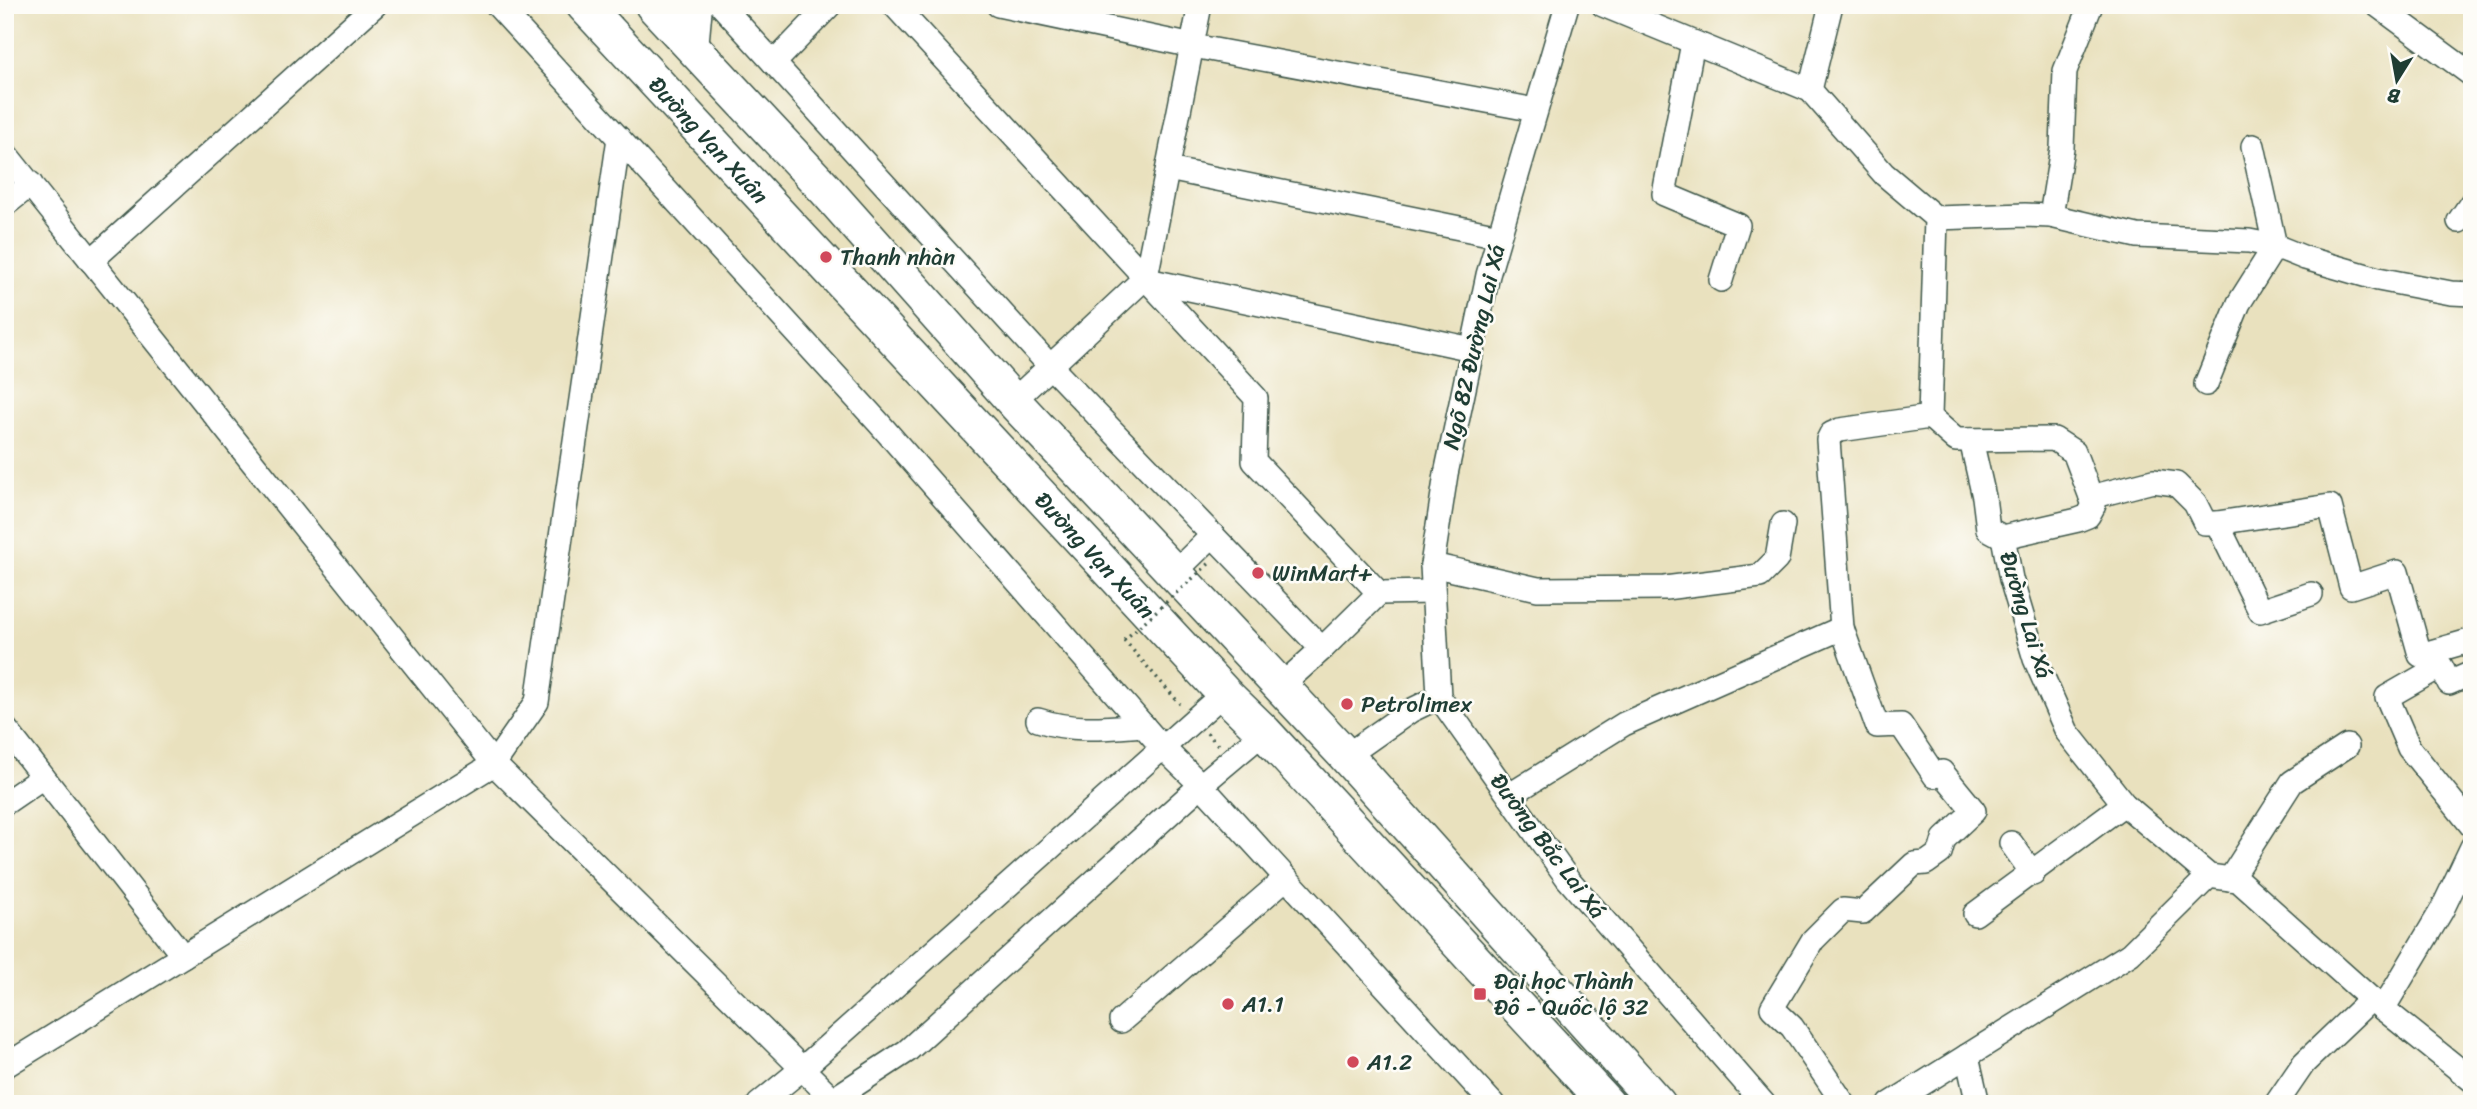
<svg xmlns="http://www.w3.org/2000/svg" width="2477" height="1109" viewBox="0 0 2477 1109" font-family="Sriracha,sans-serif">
<rect width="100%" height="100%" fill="#fdfcf7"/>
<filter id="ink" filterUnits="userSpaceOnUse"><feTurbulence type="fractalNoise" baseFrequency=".0143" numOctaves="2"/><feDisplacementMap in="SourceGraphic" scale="14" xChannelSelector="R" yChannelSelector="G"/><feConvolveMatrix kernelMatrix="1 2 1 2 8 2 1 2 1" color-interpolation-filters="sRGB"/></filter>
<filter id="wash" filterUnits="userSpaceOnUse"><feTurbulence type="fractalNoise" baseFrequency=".00686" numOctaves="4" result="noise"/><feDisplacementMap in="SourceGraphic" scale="28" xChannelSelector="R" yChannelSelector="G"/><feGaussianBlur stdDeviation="1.57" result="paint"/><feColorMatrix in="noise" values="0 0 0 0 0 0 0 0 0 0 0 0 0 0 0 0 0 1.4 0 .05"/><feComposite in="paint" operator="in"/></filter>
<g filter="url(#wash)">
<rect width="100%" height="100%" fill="#e9e1be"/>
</g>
<g filter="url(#ink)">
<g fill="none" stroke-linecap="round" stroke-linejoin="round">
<g stroke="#3d5649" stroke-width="26">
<g id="minor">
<polyline points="497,5 878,422 1162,747 1201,785 1493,1104"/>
<polyline points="721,5 1050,366 1322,649 1379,593"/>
<polyline points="894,5 1256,398 1254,461 1379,593 1433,592"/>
<polyline points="998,5 1193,46 1535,110"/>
<polyline points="1603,5 1810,90 1884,174 1936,218 1930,417 1956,440 2054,439 2074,452 2094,505 2088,516 2078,520 2003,537"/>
<polyline points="2377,5 2472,75"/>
<polyline points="1693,43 1664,194 1738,225 1721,280"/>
<polyline points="774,63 830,5"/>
<polyline points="1810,90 1831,5"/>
<polyline points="5,153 494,764 838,1104"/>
<polyline points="1168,169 1499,236"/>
<polyline points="5,205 31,184"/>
<polyline points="2051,216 2062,148 2065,71 2091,5"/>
<polyline points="1936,218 2025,215 2051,216 2137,236 2249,241 2275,246 2305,258 2378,279 2451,293 2472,294"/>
<polyline points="2459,221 2472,202"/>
<polyline points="91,261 375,5"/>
<polyline points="1147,280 1472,349"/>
<polyline points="2206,384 2239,303 2275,246 2253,146"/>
<polyline points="1013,401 1146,277 1200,5"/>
<polyline points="1930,417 1840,430 1831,434 1828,440 1842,628 1877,726 1901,725 1935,776"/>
<polyline points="1971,440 1984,497 1988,529 2003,537"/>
<polyline points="2091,497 2153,481 2176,484 2195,503 2205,523 2217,523 2260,611 2311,594"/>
<polyline points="2217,523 2330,506 2351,587 2397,572 2420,655 2469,641 2472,648"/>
<polyline points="2003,537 2011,579 2035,659 2067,732 2124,804 2209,876 2238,880 2371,999 2472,1080"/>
<polyline points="1432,565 1538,589 1665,588 1760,576 1777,559 1783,524"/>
<polyline points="1174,573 1213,535"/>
<polyline points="2472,673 2449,683 2441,666 2387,697 2409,748 2472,826"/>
<polyline points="1281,686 1322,649"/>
<polyline points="1439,697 1432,565 1446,474 1488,275 1567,5"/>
<polyline points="1439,697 1568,879 1764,1104"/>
<path d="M1038,720C1074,732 1106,728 1143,725"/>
<polyline points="5,728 183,956"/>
<polyline points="1346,756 1410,711 1439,697"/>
<polyline points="1510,795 1624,724 1842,628"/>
<polyline points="5,803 43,777"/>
<polyline points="2011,843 2033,874"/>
<polyline points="2230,879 2292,782 2347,746"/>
<polyline points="1975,914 2124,804"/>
<polyline points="2383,1009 2442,910 2472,847"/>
<polyline points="1121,1021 1286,878"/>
<polyline points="1967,1056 1978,1104"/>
<polyline points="5,1066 494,764 537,702 619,138"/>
<polyline points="759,1104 803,1068 1224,693"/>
<polyline points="826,1104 907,1051 1201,785 1264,732"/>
<polyline points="1844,1104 1792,1027 1772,1008 1813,940 1843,910 1863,912 1914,864 1926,863 1940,853 1944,839 1974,811 1942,772"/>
<polyline points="1890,1104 2130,954 2209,876"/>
<polyline points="2276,1104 2304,1063 2371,999"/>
</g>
</g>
<g stroke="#3d5649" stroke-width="33">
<polyline id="major" points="693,48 697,5"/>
</g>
<g stroke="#3d5649" stroke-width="38">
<g id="highway">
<path id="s1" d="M584,5C796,235 1010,464 1224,693L1264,732L1607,1104"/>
<polyline points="653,5 825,189 1013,401 1346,756 1658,1104"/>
</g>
</g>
<g stroke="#3d5649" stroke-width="3.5" stroke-dasharray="2 5" stroke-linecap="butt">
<polyline points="1124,640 1180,704"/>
<polyline points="1207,733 1218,745"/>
</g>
<use href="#minor" stroke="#fff" stroke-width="23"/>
<use href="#major" stroke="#fff" stroke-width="30"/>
<use href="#highway" stroke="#fff" stroke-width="35"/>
<polyline stroke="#3d5649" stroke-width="3.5" stroke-dasharray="2 5" stroke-linecap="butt" points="1124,640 1212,561"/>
</g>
</g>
<g fill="#d1495b" stroke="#fdfcf7" stroke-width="2.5">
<circle cx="826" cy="257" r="7"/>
<circle cx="1258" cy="573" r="7"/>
<circle cx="1347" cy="704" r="7"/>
<rect x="1473" y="987" width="14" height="14" rx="3.5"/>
<circle cx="1228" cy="1004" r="7"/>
<circle cx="1353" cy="1062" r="7"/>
</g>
<g text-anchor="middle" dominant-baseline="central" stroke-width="5" stroke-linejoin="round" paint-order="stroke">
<g font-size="23" fill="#1f3d34" stroke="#fdfcf7">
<text stroke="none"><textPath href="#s1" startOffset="184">Đường Vạn Xuân</textPath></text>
<text transform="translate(1474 347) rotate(-77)">Ngõ 82 Đường Lai Xá</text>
<text stroke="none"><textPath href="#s1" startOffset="751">Đường Vạn Xuân</textPath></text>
<text transform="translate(2026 615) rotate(73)">Đường Lai Xá</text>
<text transform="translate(1548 846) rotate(53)">Đường Bắc Lai Xá</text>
</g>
<g font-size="23" fill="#1f3d34" stroke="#fdfcf7" text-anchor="start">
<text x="840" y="257">Thanh nhàn</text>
<text x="1272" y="573">WinMart+</text>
<text x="1361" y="704">Petrolimex</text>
<text x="1494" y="981">Đại học Thành<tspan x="1494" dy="26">Đô - Quốc lộ 32</tspan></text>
<text x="1242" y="1004">A1.1</text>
<text x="1367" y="1062">A1.2</text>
</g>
</g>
<rect width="2477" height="1109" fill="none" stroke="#fdfcf7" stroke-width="28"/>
<g transform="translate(2397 80) rotate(191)" stroke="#fdfcf7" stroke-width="5" paint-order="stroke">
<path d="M0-5L12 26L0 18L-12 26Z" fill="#1f3d34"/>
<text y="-10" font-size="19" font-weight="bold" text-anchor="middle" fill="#1f3d34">B</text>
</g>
</svg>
